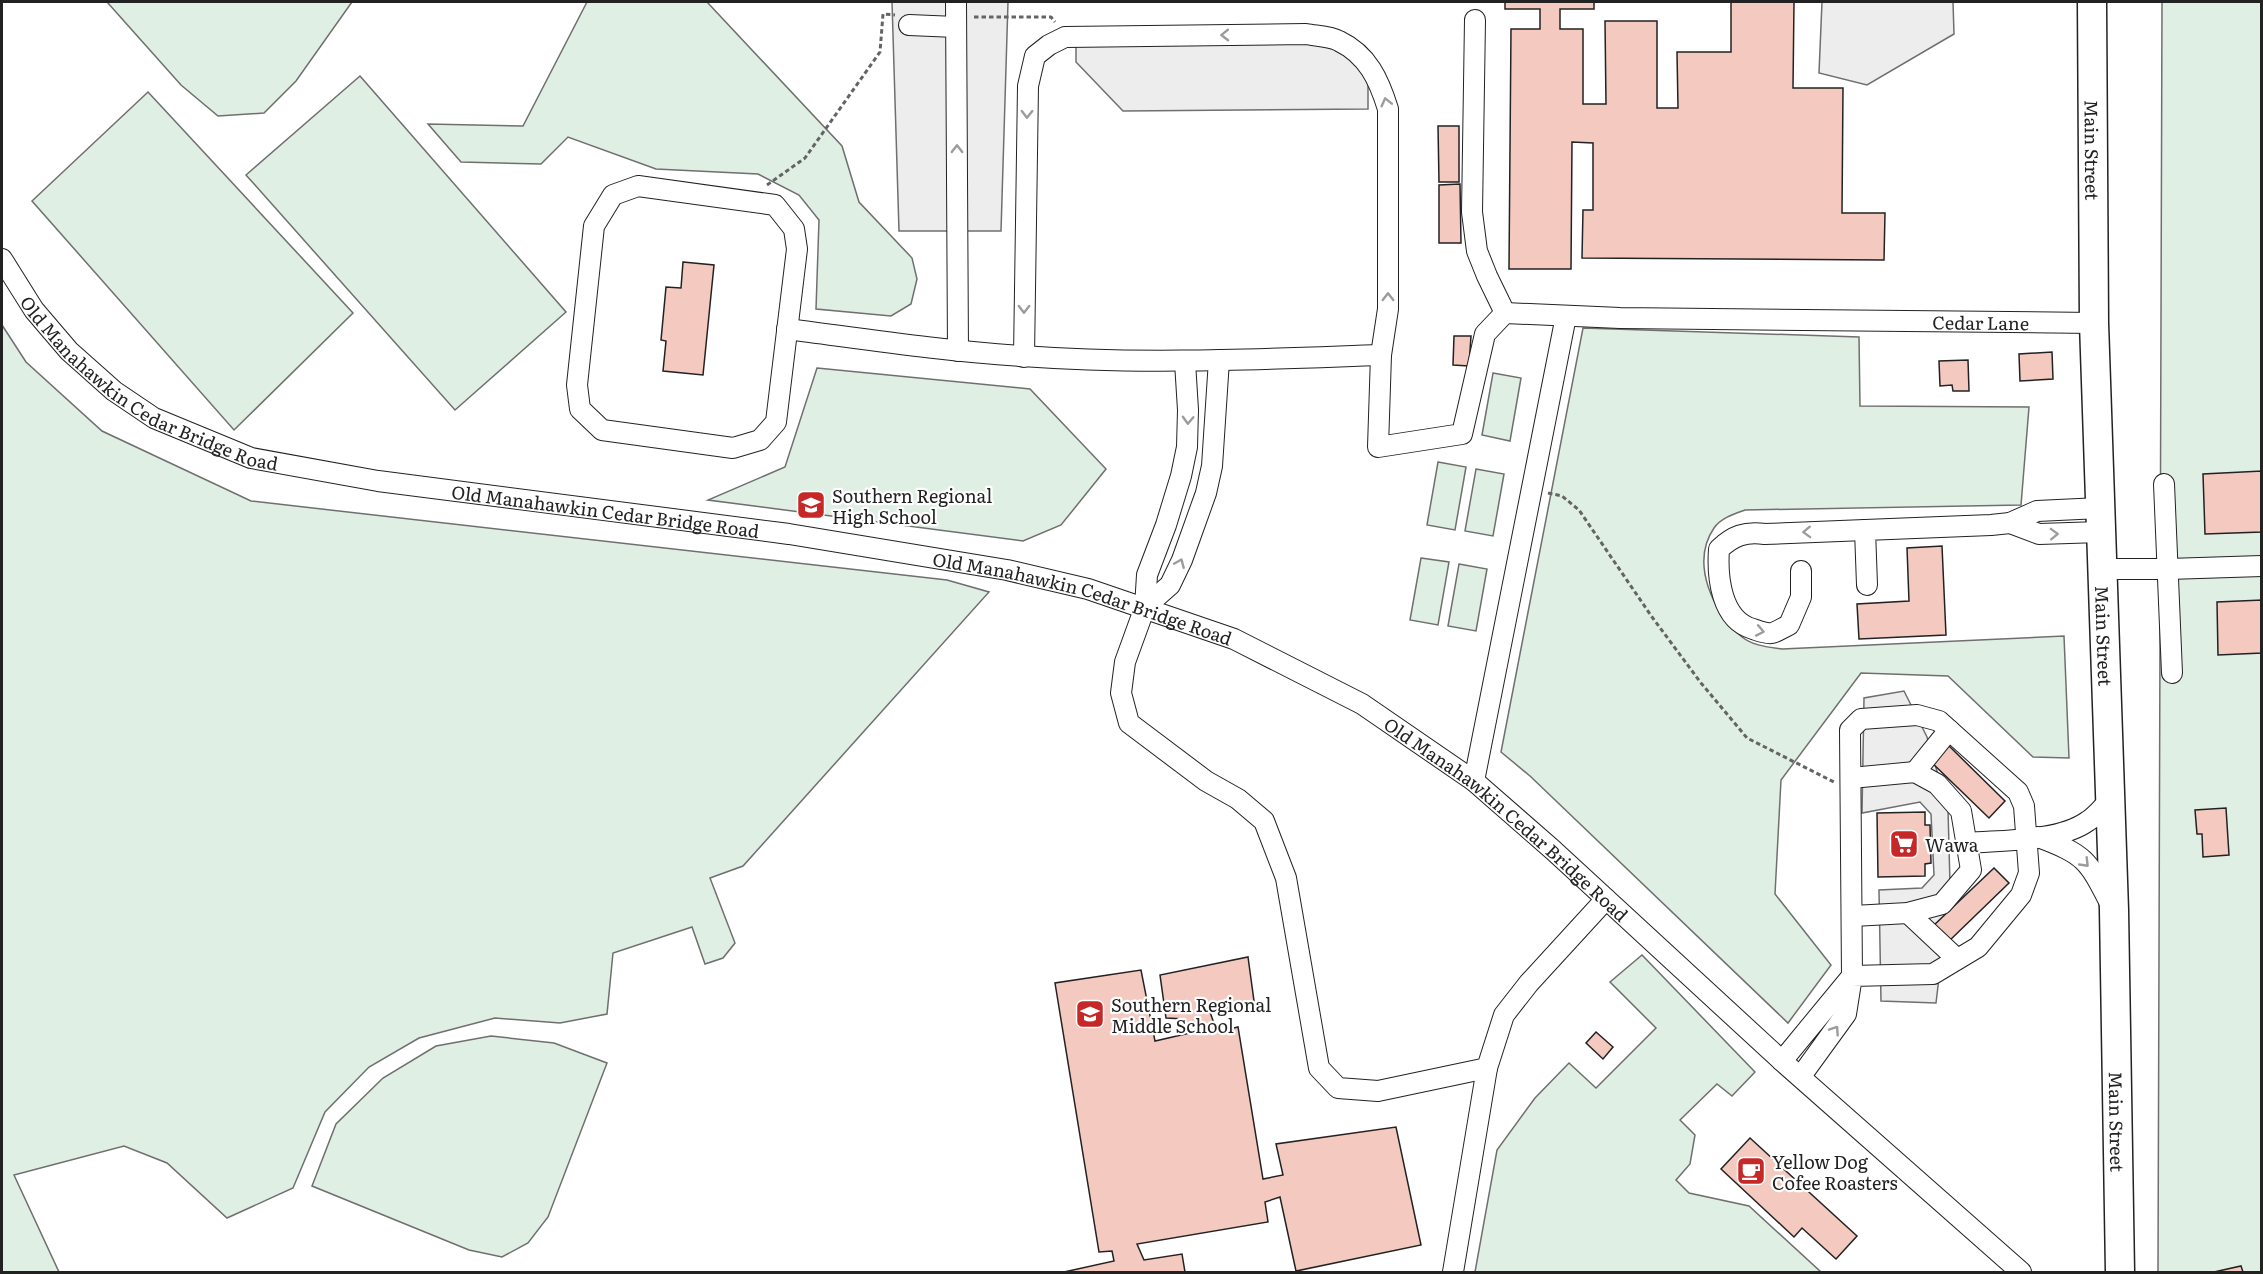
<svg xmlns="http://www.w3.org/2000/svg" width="2263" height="1274" viewBox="0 0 2263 1274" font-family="Literata,serif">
<rect width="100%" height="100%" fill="#fff"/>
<g fill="#e0efe3" stroke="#6f6f6f" stroke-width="1.5">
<polygon points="107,2 352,2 296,81 264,113 218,116 181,85"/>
<polygon points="587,2 707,2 842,146 859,202 912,258 917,279 911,304 891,316 816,309 819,220 799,195 758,174 656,169 568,137 541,164 461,162 428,124 523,126"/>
<polygon points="2162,2 2261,2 2261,1272 2158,1272"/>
<polygon points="360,76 566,312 455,410 246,175"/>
<polygon points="148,92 353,313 234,430 32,201"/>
<polygon points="2,325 26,362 102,431 251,501 947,580 989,592 743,866 710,878 735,943 723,958 705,964 692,927 613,953 607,1014 560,1023 495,1018 419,1038 369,1067 325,1112 293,1188 227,1218 167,1163 124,1146 14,1175 59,1272 2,1272"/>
<path d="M1583,328L1859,337L1860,406L2029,407L2021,505L1745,510C1734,514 1721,518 1714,528C1690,563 1713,613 1742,637C1753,646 1769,647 1782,649L2064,636L2069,758L2033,757L1948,676L1861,673L1781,780L1775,894L1831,965L1788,1023L1530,776L1501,752Z"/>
<polygon points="817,368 1030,389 1106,469 1061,525 1023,541 708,500 785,467"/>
<polygon points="1493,373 1521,378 1510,441 1482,435"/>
<polygon points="1438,462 1466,467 1455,530 1427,525"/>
<polygon points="1476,469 1504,474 1493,536 1465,531"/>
<polygon points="1421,558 1449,562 1438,625 1410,620"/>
<polygon points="1459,564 1487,569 1476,631 1448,626"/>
<polygon points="1642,955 1755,1072 1732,1096 1717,1084 1680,1120 1695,1135 1690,1164 1676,1180 1689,1193 1749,1206 1821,1272 1475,1272 1497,1150 1535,1098 1569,1063 1596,1088 1656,1028 1610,982"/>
<polygon points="491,1036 554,1043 607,1063 548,1217 528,1243 502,1257 469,1250 312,1186 336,1124 383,1078 436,1046"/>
</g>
<g fill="#ededed" stroke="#6f6f6f" stroke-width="1.5">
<polygon points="892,2 1008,2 1001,231 899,231"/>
<polygon points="1822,2 1953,2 1954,34 1867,85 1819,73"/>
<polygon points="1076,42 1338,44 1368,68 1368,109 1123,111 1076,62"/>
<polygon points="1904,691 1927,737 1948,809 1950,884 1936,1003 1881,1001 1879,890 1922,888 1934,875 1931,814 1920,802 1862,813 1864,698"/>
</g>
<g fill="#f3c9c0" stroke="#222" stroke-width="1.5">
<polygon points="1505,2 1594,2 1594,9 1560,9 1560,29 1583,29 1583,104 1606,104 1605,21 1657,21 1657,108 1678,108 1677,52 1731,52 1731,2 1794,2 1793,88 1843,88 1842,213 1885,213 1884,260 1582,258 1583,210 1593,210 1593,143 1572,142 1571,269 1509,269 1511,29 1540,29 1540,9 1505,9"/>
<polygon points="1438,126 1459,126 1459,182 1439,182"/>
<polygon points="1460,184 1461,243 1439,243 1439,185"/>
<polygon points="683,262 714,265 703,375 663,371 666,341 661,340 666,287 681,288"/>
<polygon points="1454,336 1471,336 1469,366 1453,365"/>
<polygon points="2052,352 2053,379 2020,381 2019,354"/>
<polygon points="1968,360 1969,391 1953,391 1952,385 1940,386 1939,361"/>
<polygon points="2262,471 2262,532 2205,534 2203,474"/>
<polygon points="1942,546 1946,635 1859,639 1857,604 1909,601 1907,548"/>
<polygon points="2262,600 2262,653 2218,655 2217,602"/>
<polygon points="1945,742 2005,801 1989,818 1928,759"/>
<polygon points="2226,808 2229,855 2203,857 2202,834 2197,834 2195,810"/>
<polygon points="1925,812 1925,825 1930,825 1931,863 1925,864 1925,876 1878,877 1877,813"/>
<polygon points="1994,868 2009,883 1947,943 1932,927"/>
<polygon points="1248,957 1254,1001 1210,1012 1217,1032 1238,1027 1263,1179 1283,1175 1276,1144 1396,1127 1421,1245 1296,1271 1280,1197 1265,1202 1268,1222 1137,1244 1144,1260 1182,1254 1185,1272 1064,1272 1114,1261 1112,1251 1099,1252 1055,983 1141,970 1155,1041 1190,1033 1185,1019 1166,1018 1160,975"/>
<polygon points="1596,1032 1613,1047 1603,1059 1586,1043"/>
<polygon points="1750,1138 1857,1236 1836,1259 1802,1228 1794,1237 1721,1169"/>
<polygon points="2241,1266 2243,1272 2214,1272"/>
</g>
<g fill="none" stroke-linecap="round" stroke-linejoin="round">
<g stroke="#222" stroke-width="22">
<g id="minor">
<polyline points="956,2 958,351"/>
<polyline points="1475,20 1472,212 1477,251 1487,276 1505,313"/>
<polyline points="909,25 956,27"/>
<polygon points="638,186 775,205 794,229 797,249 776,422 760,440 733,448 602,430 580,409 577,385 594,226 613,195"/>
<path id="s1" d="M2,259L34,310L69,351L114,391L154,418L251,458L378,481L789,534L1007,570L1088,589L1234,639L1362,704L1474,781L1553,850L1782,1061L2021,1272"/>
<path d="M787,329C865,339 943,351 1022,356C1142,365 1262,359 1381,355"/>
<path id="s2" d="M1024,357L1028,86L1035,56L1049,45L1065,37L1306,34C1316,36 1330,36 1339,41C1368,55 1379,80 1388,109V309L1381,355L1378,447L1462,434L1485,334L1505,313L1620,318L2094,323"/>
<polyline points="1185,362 1188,410 1187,447 1181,476 1166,525 1147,575 1145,607 1125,662 1121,693 1129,723 1206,781 1238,799 1264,821 1286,878 1319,1068 1338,1088 1378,1091 1487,1068 1504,1015 1529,983 1606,899"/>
<polyline points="2164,484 2172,673"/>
<polyline points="2010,523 2039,534 2100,532"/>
<polyline points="2101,569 2168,569 2262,566"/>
<path d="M1801,571V597L1789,625C1784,627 1777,632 1772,633C1766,634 1759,631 1753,629C1721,620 1717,577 1719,549C1733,536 1745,531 1765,534L1865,530"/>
<polyline points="1867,585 1865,530 1991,525 2010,523 2037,511 2100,508"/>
<polyline points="1145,607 1170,585 1182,560 1206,493 1212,466 1219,360"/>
<polyline points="1915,772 1949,730"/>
<polyline points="1851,778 1915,772 1937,784 1961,811 1971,870 1942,904 1908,913 1853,916"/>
<polyline points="1474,781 1566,316"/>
<path d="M2038,837C2086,855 2088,860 2111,905"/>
<path d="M1968,843C2003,840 2059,842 2088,821C2096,816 2102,808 2109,801"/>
<polyline points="1908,913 1957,959"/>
<polyline points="1782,1061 1852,976 1933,974 1978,947 2021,895 2029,873 2024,806 2018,792 1939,721 1917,715 1861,719 1850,730 1852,976 1846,1014 1801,1076"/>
<polyline points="1453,1272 1487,1068"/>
</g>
</g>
<g stroke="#222" stroke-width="31">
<g id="highway">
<path id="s3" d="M2092,2L2094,323L2114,910L2120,1272"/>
</g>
</g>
<g stroke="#646464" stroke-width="3" stroke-dasharray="4.5 3" stroke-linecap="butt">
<polyline points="974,17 1051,17 1055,22"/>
<polyline points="767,185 805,158 880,52 883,14 895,15"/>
<polyline points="1548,493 1562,496 1579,510 1652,617 1701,683 1747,738 1834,782"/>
</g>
<use href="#minor" stroke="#fff" stroke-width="20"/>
<use href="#highway" stroke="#fff" stroke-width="28"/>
</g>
<defs><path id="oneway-chevron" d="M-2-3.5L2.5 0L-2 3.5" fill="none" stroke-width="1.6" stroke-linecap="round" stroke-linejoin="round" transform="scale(1.5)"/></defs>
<g stroke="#9c9c9c">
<use href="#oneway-chevron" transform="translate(1225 35) rotate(179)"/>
<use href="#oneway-chevron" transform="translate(1386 102) rotate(-104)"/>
<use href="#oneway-chevron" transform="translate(1027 114) rotate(91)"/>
<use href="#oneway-chevron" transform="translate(957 149) rotate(-90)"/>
<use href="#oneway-chevron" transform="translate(1388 297) rotate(-90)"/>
<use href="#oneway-chevron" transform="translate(1024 309) rotate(91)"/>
<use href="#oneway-chevron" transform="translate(1188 420) rotate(92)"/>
<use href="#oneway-chevron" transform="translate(1807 532) rotate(178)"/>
<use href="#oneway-chevron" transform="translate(2054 534) rotate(-2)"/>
<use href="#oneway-chevron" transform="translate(1180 563) rotate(-67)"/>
<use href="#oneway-chevron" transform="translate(1760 631) rotate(11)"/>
<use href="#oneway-chevron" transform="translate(2085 863) rotate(46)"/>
<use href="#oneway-chevron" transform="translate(1835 1030) rotate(-56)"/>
</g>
<defs>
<g id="school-square" transform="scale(1.5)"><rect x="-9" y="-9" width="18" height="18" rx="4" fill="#c62828" stroke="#fff"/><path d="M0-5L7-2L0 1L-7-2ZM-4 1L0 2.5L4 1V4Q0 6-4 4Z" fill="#fff"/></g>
<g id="supermarket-square" transform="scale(1.5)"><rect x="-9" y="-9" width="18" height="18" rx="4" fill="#c62828" stroke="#fff"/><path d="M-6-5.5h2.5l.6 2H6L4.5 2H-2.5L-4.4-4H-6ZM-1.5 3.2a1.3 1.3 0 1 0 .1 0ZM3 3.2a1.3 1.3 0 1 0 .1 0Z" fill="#fff"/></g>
<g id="cafe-square" transform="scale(1.5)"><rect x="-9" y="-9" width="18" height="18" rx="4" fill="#c62828" stroke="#fff"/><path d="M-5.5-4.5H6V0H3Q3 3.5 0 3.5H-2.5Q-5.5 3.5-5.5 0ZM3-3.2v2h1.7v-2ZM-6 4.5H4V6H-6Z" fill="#fff"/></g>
</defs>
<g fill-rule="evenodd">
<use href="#school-square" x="811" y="505"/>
<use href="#supermarket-square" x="1904" y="844"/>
<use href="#school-square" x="1090" y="1014"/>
<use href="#cafe-square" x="1751" y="1171"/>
</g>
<g text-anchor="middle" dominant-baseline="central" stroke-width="4.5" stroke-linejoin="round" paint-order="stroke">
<g font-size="18" fill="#222" stroke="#fff">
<text stroke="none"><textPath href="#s3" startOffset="148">Main Street</textPath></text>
<text stroke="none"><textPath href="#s2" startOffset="1730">Cedar Lane</textPath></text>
<text stroke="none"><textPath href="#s1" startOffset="200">Old Manahawkin Cedar Bridge Road</textPath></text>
<text stroke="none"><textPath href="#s1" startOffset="686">Old Manahawkin Cedar Bridge Road</textPath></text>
<text stroke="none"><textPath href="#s1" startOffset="1172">Old Manahawkin Cedar Bridge Road</textPath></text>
<text stroke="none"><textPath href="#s3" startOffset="634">Main Street</textPath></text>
<text stroke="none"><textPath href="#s1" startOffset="1658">Old Manahawkin Cedar Bridge Road</textPath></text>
<text stroke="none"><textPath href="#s3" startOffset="1120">Main Street</textPath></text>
</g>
<g font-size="18" fill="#222" stroke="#fff" text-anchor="start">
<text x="832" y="495">Southern Regional<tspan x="832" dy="21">High School</tspan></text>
<text x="1925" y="844">Wawa</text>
<text x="1111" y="1004">Southern Regional<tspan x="1111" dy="21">Middle School</tspan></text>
<text x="1772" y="1161">Yellow Dog<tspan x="1772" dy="21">Cofee Roasters</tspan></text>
</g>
</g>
<rect width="2263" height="1274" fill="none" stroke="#222222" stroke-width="6"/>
</svg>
